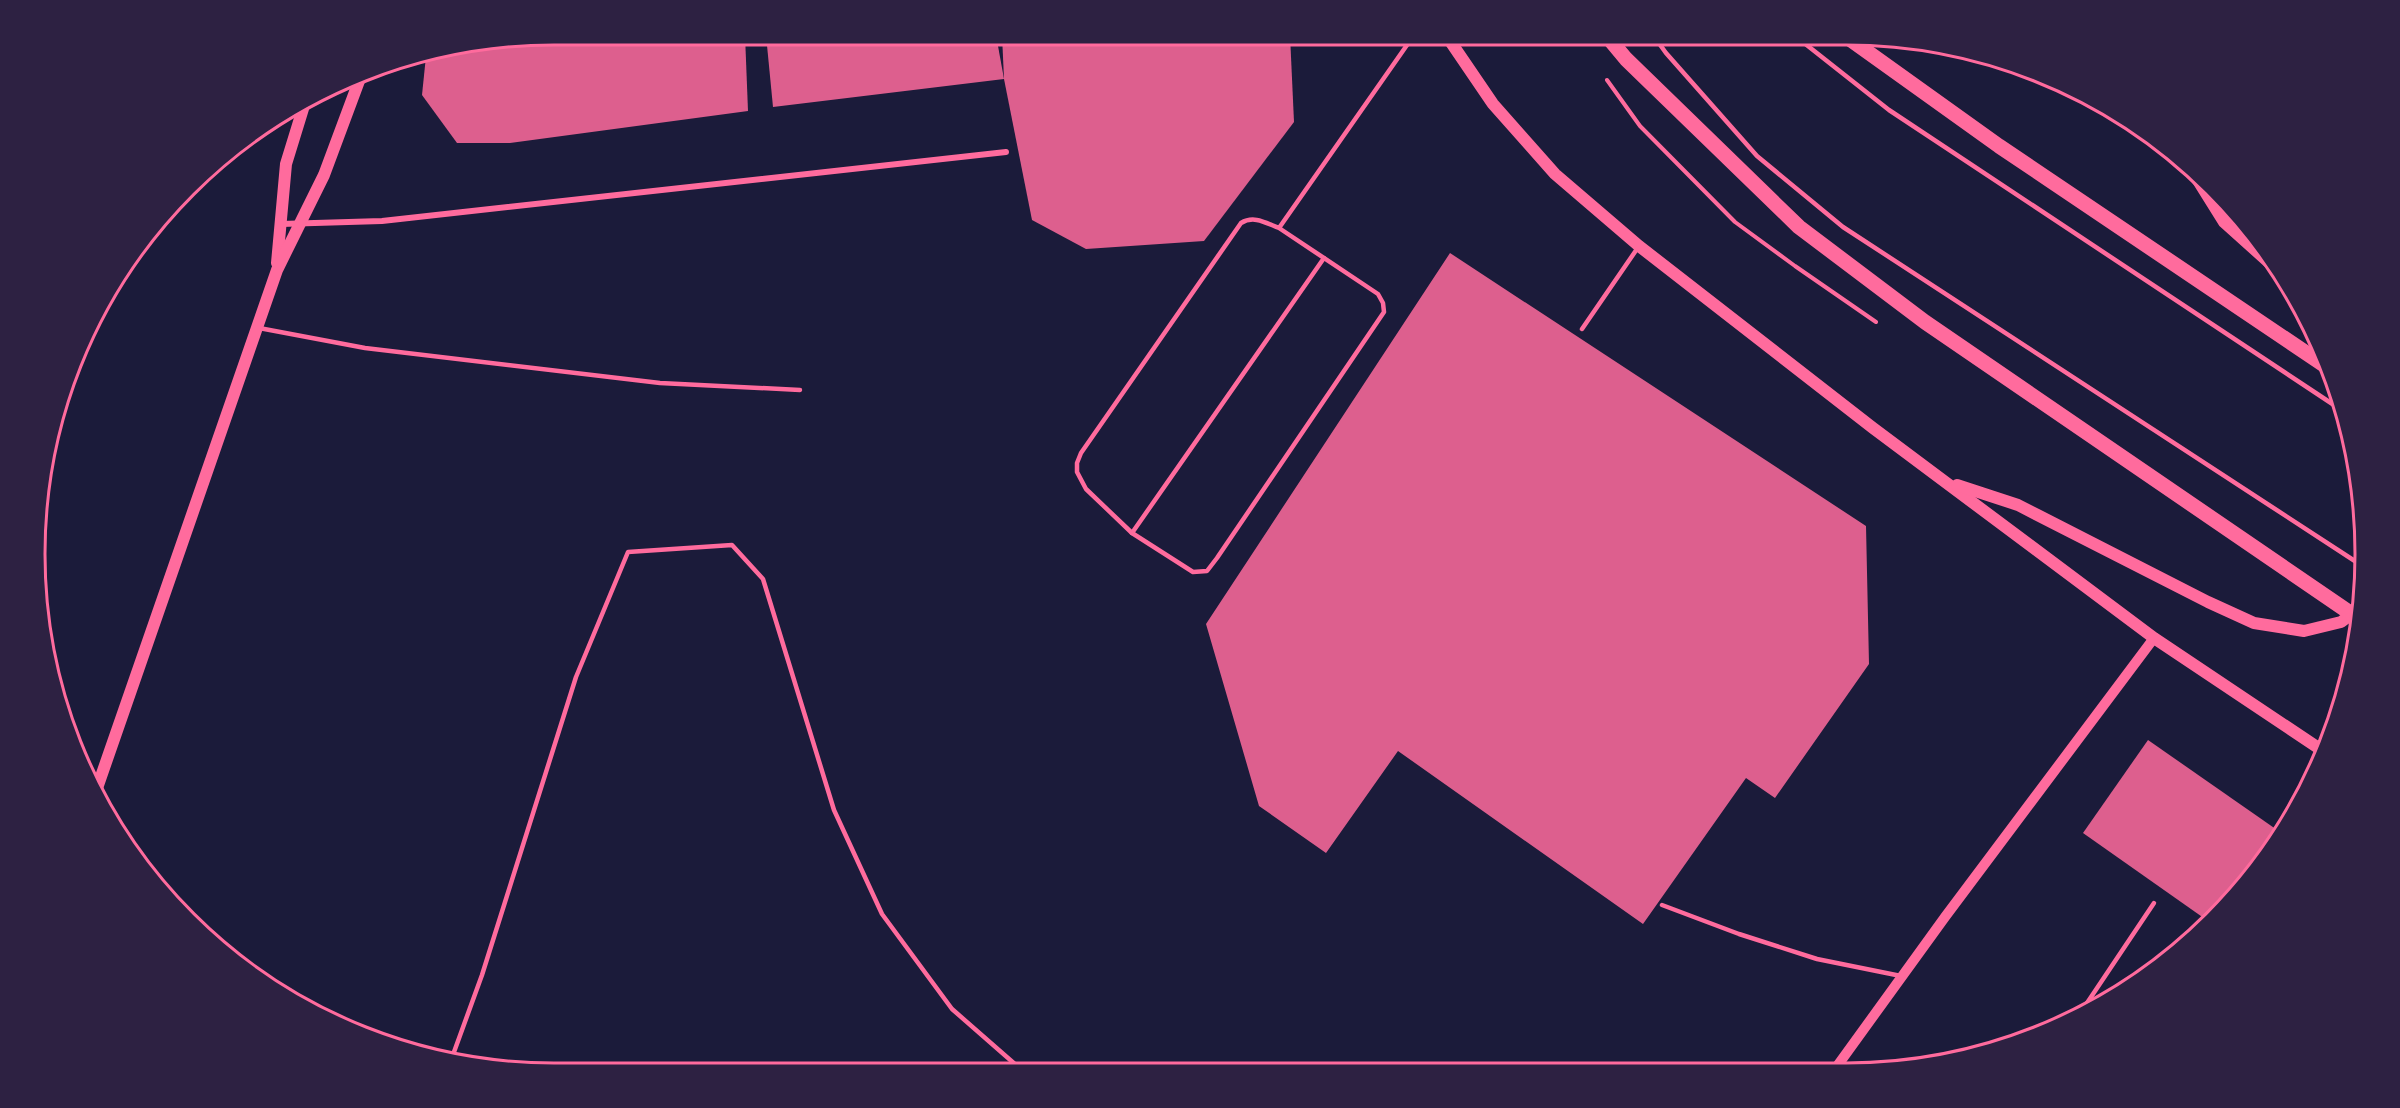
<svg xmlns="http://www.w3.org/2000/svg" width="2400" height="1108" viewBox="0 0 2400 1108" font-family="'Libre Baskerville',serif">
<rect width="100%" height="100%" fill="#1b1b3a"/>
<g fill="#dd5f8e">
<polygon points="554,34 745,35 748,111 510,143 457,143 422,95 426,56"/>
<polygon points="766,35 996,35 1004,79 773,107"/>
<polygon points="1002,35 1290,35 1294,122 1204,241 1086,249 1032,220 1004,79"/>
<polygon points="1450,253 1866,526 1869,664 1775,798 1746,778 1643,924 1398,751 1326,853 1259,806 1206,624"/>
<polygon points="2148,740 2280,832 2258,870 2208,921 2083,833"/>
</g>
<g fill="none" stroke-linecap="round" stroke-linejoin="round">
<g stroke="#ff6b9d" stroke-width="4">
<polyline points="1575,35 1580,42"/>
<polyline points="1607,80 1640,126 1735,222 1795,266 1876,322"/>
</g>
<g stroke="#ff6b9d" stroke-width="4.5">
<polyline points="1653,35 1666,53 1757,156 1843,227 2364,567"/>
<polyline points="1794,35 1889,110 2343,411"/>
<path d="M1279,228C1266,223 1254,215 1241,223L1081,453L1077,463V472L1086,489L1132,533L1193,572L1207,571L1217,558L1384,312L1383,303L1378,294L1279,228L1414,35"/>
<polyline points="259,328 365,348 660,383 800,390"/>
<polyline points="1582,329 1639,246"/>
<polyline points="1132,533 1324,258"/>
<polyline points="1662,905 1739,934 1817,959 1901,976"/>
<polyline points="2083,1009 2154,903"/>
<polyline points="450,1063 482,975 576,677 628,552 732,545 763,579 834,810 882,914 952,1009 1024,1072"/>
</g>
<polyline stroke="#ff6b9d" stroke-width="6" points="281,224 382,221 1006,152"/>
<polyline stroke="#ff6b9d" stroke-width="10" points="1835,1069 1945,917 2154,638"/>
<g stroke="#ff6b9d" stroke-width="12">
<polyline points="1446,35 1493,104 1555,174 1639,246 1873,428 2154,638 2326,753"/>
<polyline points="2115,111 2162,144"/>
<polyline points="2189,166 2224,222 2284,276"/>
<polyline points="277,263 286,164 306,99"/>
<polyline points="1957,485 2018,505 2208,602 2254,623 2304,631 2341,622 2360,608"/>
<polyline points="96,791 277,270 324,175 362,73"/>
</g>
<g stroke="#ff6b9d" stroke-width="15">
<polyline points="1606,35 1626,59 1799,227 1925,322 2359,619"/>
<polyline points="1844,35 1999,146 2330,369"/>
</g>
</g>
<path d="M0 0H2400V1108H0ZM554 45H1846A509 509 0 0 1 2355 554V554A509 509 0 0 1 1846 1063H554A509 509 0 0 1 45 554V554A509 509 0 0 1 554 45Z" fill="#2d2142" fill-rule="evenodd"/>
<path fill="none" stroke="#ff6b9d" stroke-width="3" d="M554 45H1846A509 509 0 0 1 2355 554V554A509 509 0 0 1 1846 1063H554A509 509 0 0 1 45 554V554A509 509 0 0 1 554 45Z"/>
</svg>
